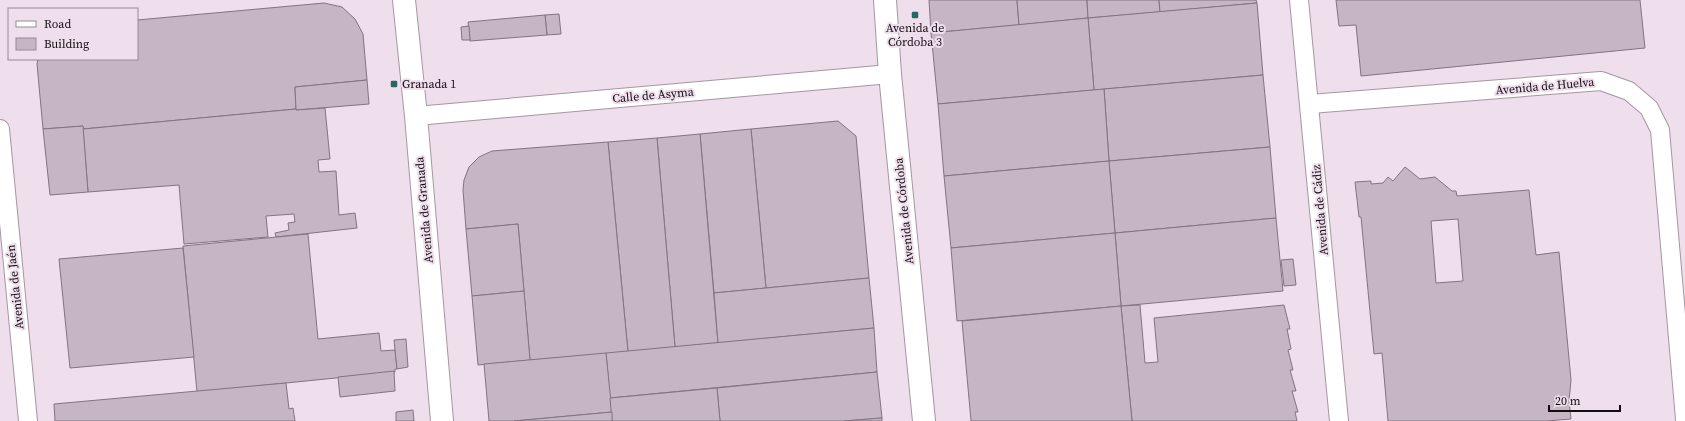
<svg xmlns="http://www.w3.org/2000/svg" width="1685" height="421" viewBox="0 0 1685 421" font-family="'Source Serif 4',serif">
<rect width="100%" height="100%" fill="#efdeeb"/>
<g fill="#c6b5c3" stroke="#837480" fill-rule="evenodd">
<polygon points="929,0 1017,0 1019,25 931,33"/>
<polygon points="1017,0 1087,0 1088,18 1019,25"/>
<polygon points="1087,0 1159,0 1160,12 1088,18"/>
<polygon points="1159,0 1256,0 1257,3 1160,12"/>
<polygon points="1336,0 1640,0 1645,48 1361,76 1356,25 1339,26"/>
<polygon points="324,3 342,7 355,19 363,34 367,80 295,87 296,109 83,129 83,126 43,129 37,64 38,59 137,59 137,20"/>
<polygon points="1257,3 1263,75 1094,90 1088,18"/>
<polygon points="559,14 561,34 547,35 545,15"/>
<polygon points="545,15 547,35 470,41 468,22"/>
<polygon points="1088,18 1094,90 938,104 931,33"/>
<polygon points="469,26 470,40 462,40 461,27"/>
<polygon points="1263,75 1270,147 1109,161 1104,89"/>
<polygon points="367,80 369,104 296,110 295,87"/>
<polygon points="1104,89 1109,161 944,176 938,104"/>
<polygon points="325,108 330,159 318,160 319,172 336,171 339,215 355,213 357,228 276,237 275,233 289,230 288,223 295,222 294,214 266,216 268,237 184,244 179,185 88,192 83,129 296,109 296,110"/>
<polygon points="838,121 856,136 869,278 766,288 751,129"/>
<polygon points="83,126 88,192 50,195 43,129"/>
<polygon points="751,129 766,288 714,293 700,134"/>
<polygon points="700,134 718,343 675,347 657,138"/>
<polygon points="657,138 675,347 628,352 608,142"/>
<polygon points="608,142 628,352 530,360 518,224 466,229 463,190 464,180 469,167 479,157 492,151"/>
<polygon points="1270,147 1276,218 1115,233 1109,161"/>
<polygon points="1109,161 1115,233 951,248 944,176"/>
<path d="M1405,167L1420,179L1435,177L1452,191H1456L1457,196L1529,190L1536,255L1559,252L1571,380L1569,401L1571,419L1546,421H1388L1382,353L1374,354L1361,217H1359L1355,182L1371,181V184L1383,183L1388,177L1393,181ZM1458,219L1463,281L1436,283L1431,221Z"/>
<polygon points="1276,218 1283,291 1121,306 1115,233"/>
<polygon points="518,224 524,291 472,296 466,229"/>
<polygon points="1115,233 1121,306 957,321 951,248"/>
<polygon points="308,234 318,339 379,333 381,351 395,350 397,369 395,369 395,372 197,392 183,246"/>
<polygon points="183,248 194,357 70,368 59,259"/>
<polygon points="1293,259 1296,285 1284,286 1281,260"/>
<polygon points="869,278 874,328 718,343 714,293"/>
<polygon points="524,291 530,360 478,365 472,296"/>
<polygon points="1140,305 1145,363 1158,362 1154,318 1284,305 1290,329 1287,329 1291,349 1288,350 1293,370 1290,370 1296,391 1292,391 1298,412 1295,412 1297,421 1132,421 1121,306"/>
<polygon points="1121,306 1132,421 971,421 962,321"/>
<polygon points="874,328 877,372 610,398 606,353"/>
<polygon points="406,339 408,367 397,369 394,340"/>
<polygon points="606,353 612,412 514,421 489,421 484,364"/>
<polygon points="394,371 395,391 340,397 338,377"/>
<polygon points="877,372 882,418 844,421 720,421 717,388"/>
<polygon points="286,383 289,409 293,408 295,421 55,421 54,404"/>
<polygon points="717,388 720,421 612,421 610,398"/>
<polygon points="413,410 414,421 396,421 396,412"/>
<polygon points="612,412 612,421 514,421"/>
<polygon points="882,418 882,421 844,421"/>
</g>
<g fill="none" stroke-linecap="round" stroke-linejoin="round">
<g stroke="#a696a2" stroke-width="20">
<g id="minor">
<polyline points="1299,0 1339,421"/>
<polyline points="1310,104 1601,81 1629,91 1649,108 1660,130 1685,419"/>
<polyline points="416,116 890,74"/>
<polyline points="0,129 28,421"/>
</g>
</g>
<g stroke="#a696a2" stroke-width="24">
<g id="tertiary">
<polyline points="404,0 416,116 442,421"/>
<polyline points="885,0 890,74 924,421"/>
</g>
</g>
<use href="#minor" stroke="#fff" stroke-width="18"/>
<use href="#tertiary" stroke="#fff" stroke-width="22"/>
</g>
<g fill="#236b62" stroke="#efdeeb" stroke-width="1.5">
<rect x="911" y="11" width="8" height="8" rx="2"/>
<rect x="390" y="80" width="8" height="8" rx="2"/>
</g>
<g text-anchor="middle" dominant-baseline="central" stroke-width="4" stroke-linejoin="round" paint-order="stroke">
<g font-size="12" fill="#120c11" stroke="#efdeeb">
<text x="915" y="28">Avenida de<tspan x="915" dy="14">Córdoba 3</tspan></text>
<text x="402" y="84" text-anchor="start">Granada 1</text>
</g>
<g font-size="12" fill="#120c11" stroke="#efdeeb">
<text transform="translate(1545 86) rotate(-5)">Avenida de Huelva</text>
<text transform="translate(653 95) rotate(-5)">Calle de Asyma</text>
<text transform="translate(424 210) rotate(-95)">Avenida de Granada</text>
<text transform="translate(1320 210) rotate(-95)">Avenida de Cádiz</text>
<text transform="translate(904 211) rotate(-96)">Avenida de Córdoba</text>
<text transform="translate(15 287) rotate(-96)">Avenida de Jaén</text>
</g>
</g>
<rect x="8" y="8" width="130" height="52" fill="#efdeeb" stroke="#978a94"/>
<rect x="16" y="21" width="20" height="6" fill="#ffffff" stroke="#978a94"/>
<text x="44" y="28" font-size="12" fill="#120c11">Road</text>
<rect x="16" y="38" width="20" height="12" fill="#c6b5c3" stroke="#978a94"/>
<text x="44" y="48" font-size="12" fill="#120c11">Building</text>
<path d="M1549 405v6h71v-6" fill="none" stroke="#120c11" stroke-width="2"/>
<text x="1555" y="405" font-size="12" fill="#120c11" stroke="#efdeeb" stroke-width="3" paint-order="stroke">20 m</text>
</svg>
